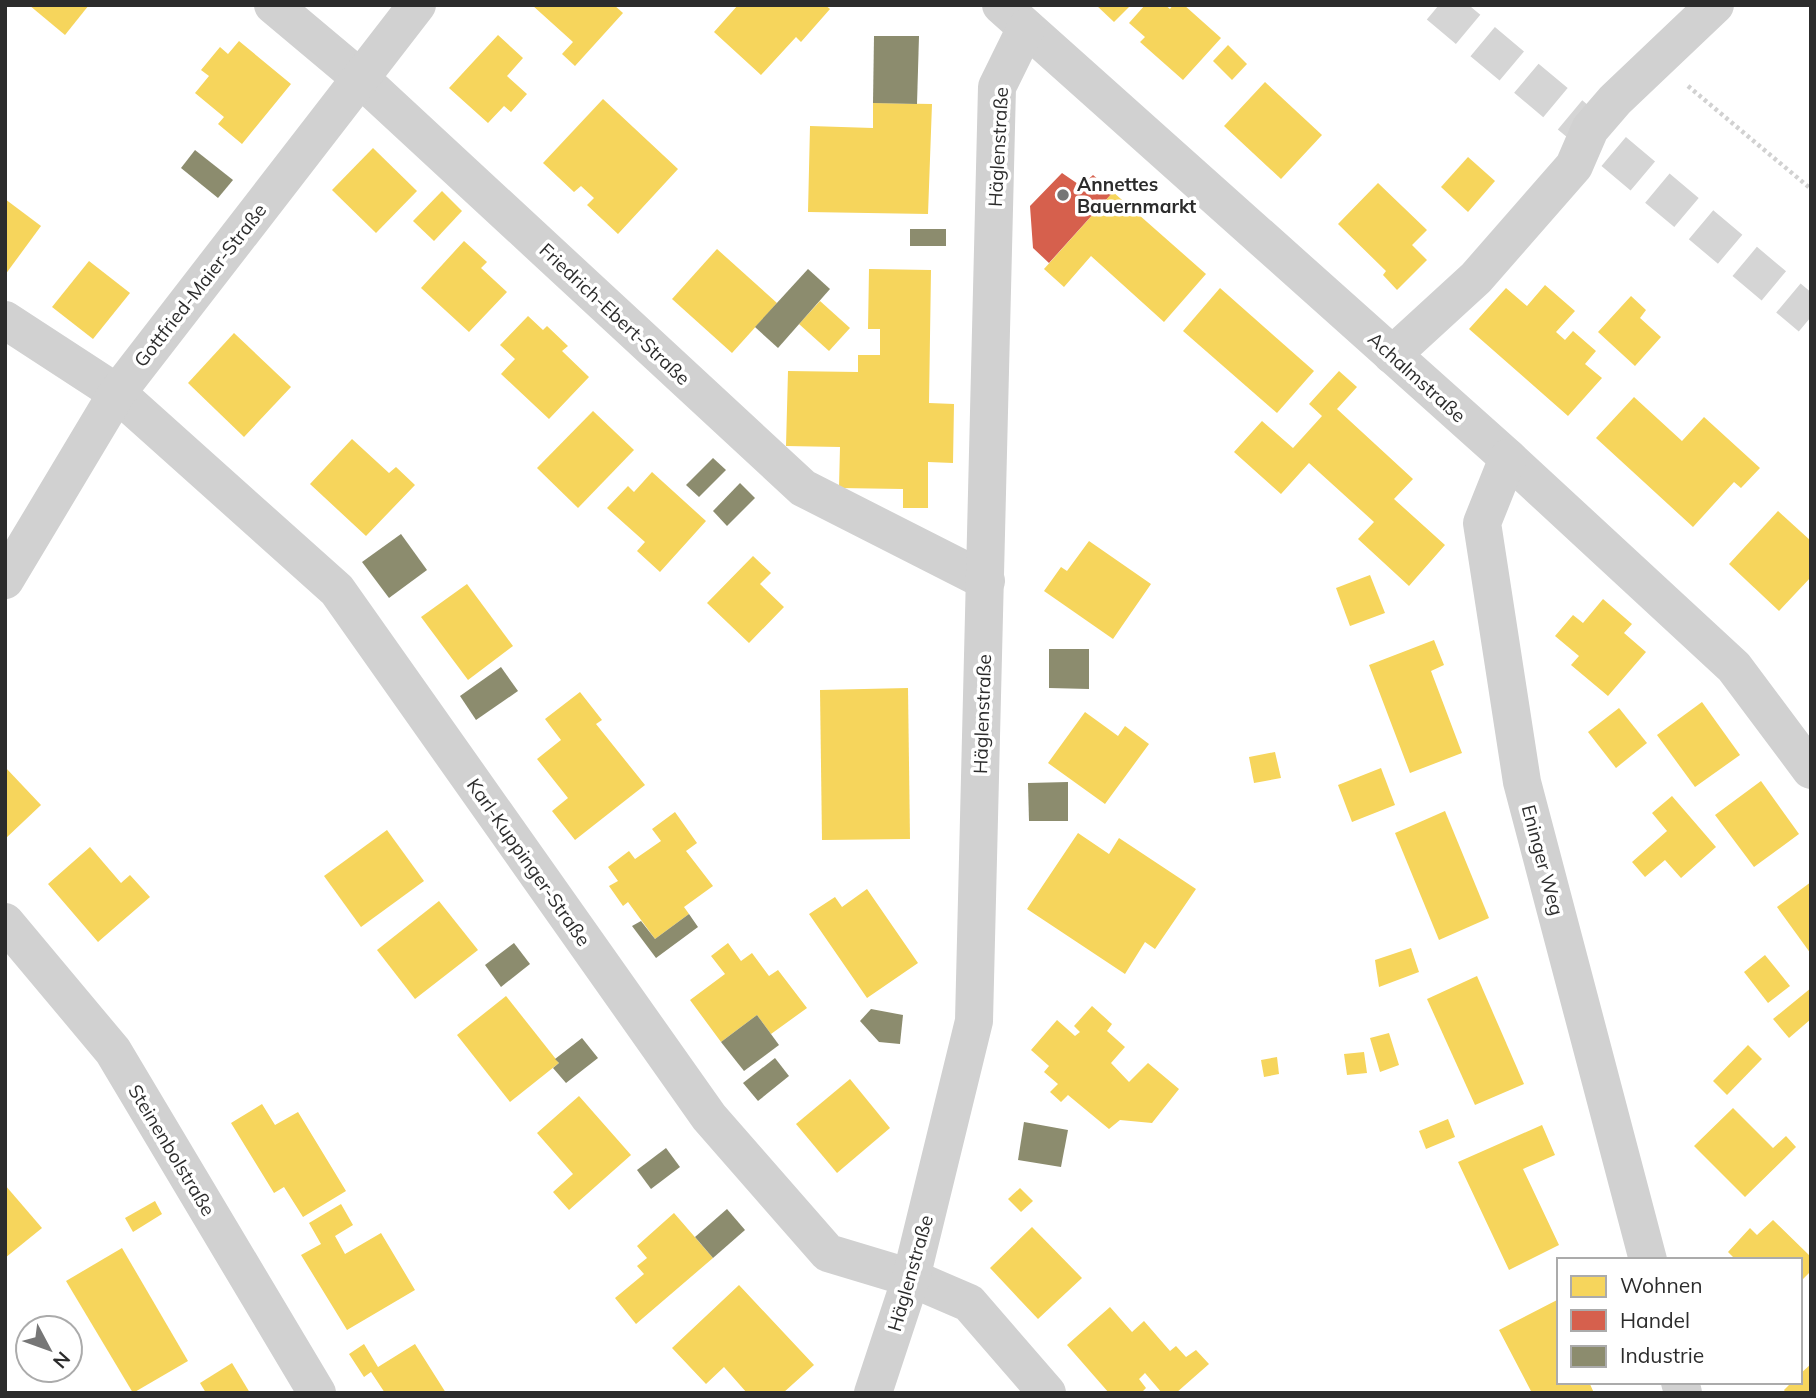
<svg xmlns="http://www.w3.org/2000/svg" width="1816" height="1398" viewBox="0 0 1816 1398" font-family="Mulish,sans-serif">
<rect width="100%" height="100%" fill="#fff"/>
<g fill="#f6d55c">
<polygon points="29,5 89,5 65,35"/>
<polygon points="532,5 614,5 623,13 575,66 562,54 573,42"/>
<polygon points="738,5 825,5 830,9 801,42 796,37 761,75 714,32"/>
<polygon points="1096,5 1131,5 1114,22"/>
<polygon points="1145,5 1165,5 1170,9 1173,5 1184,5 1221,38 1183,80 1140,42 1145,37 1129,23"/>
<polygon points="498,35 523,58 507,76 527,94 511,112 504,106 488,123 449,88"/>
<polygon points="239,41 291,84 242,144 218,124 224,117 195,93 209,76 201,70 220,47 228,54"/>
<polygon points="1228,45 1247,64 1232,80 1213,61"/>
<polygon points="1265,82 1322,135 1281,179 1224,126"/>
<polygon points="603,99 678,169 618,234 587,205 594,198 581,186 574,192 543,163"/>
<polygon points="873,103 932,104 928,214 808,212 810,126 873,128"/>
<polygon points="373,148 417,191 376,233 332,190"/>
<polygon points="1468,157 1495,181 1468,212 1441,187"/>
<polygon points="1378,183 1427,230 1412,245 1427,260 1397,290 1383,275 1386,271 1338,224"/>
<polygon points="442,191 462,211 434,241 413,221"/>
<polygon points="1113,192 1206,274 1164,322 1091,256 1064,287 1044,269"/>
<polygon points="5,199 41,226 5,275"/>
<polygon points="464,241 487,262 481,268 507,292 469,332 421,288"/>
<polygon points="717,249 777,303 732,353 672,299"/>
<polygon points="89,261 130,293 93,339 52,307"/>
<polygon points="869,269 931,270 929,403 954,404 953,463 928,462 928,508 903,508 903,489 839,488 840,447 786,446 788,371 858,372 858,355 880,355 880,329 868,329"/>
<polygon points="1545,285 1575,311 1556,332 1565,340 1573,331 1596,351 1585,364 1602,378 1568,416 1469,329 1506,288 1527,306"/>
<polygon points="1220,288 1314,371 1277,413 1183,331"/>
<polygon points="1631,296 1646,310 1640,318 1661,337 1635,366 1598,332"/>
<polygon points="820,301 850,328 829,351 799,324"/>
<polygon points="528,316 543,330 547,326 568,346 562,351 589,377 549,419 501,374 515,359 500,345"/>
<polygon points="234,333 291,387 244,437 188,383"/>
<polygon points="1339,371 1357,387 1337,409 1413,479 1394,499 1445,545 1409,586 1358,539 1374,522 1309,463 1281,494 1234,452 1262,421 1293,448 1322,416 1309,404"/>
<polygon points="1634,397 1682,441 1704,417 1760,468 1741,488 1734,482 1693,527 1596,438"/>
<polygon points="593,411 634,450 578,508 537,468"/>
<polygon points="352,439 389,473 396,467 415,485 366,536 310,484"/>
<polygon points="652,472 706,521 660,572 637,551 645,542 607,508 628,486 634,492"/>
<polygon points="1778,511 1811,541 1811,577 1779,611 1729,564"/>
<polygon points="1089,541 1151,584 1113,639 1044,591 1061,567 1067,571"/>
<polygon points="753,556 771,573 760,584 784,607 749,643 707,603"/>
<polygon points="1370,575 1385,613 1350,626 1336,588"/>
<polygon points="467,584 513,646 468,680 421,617"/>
<polygon points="1603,599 1632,624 1624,633 1646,652 1608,696 1571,665 1579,656 1555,636 1573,615 1583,623"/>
<polygon points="1434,640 1444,665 1431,671 1462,753 1410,773 1369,665"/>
<polygon points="908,688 910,839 822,840 820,690"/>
<polygon points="580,692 602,720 596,724 645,785 575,840 552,811 568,798 537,759 561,740 545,719"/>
<polygon points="1702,702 1740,755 1695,787 1657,735"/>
<polygon points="1619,708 1647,743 1616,768 1588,732"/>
<polygon points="1085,712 1118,736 1125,726 1149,744 1105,804 1048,763"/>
<polygon points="1275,752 1281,778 1254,783 1249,757"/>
<polygon points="5,767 41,805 5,839"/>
<polygon points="1381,768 1395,805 1352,822 1338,785"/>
<polygon points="1761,781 1799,834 1754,867 1715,815"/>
<polygon points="1672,796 1716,847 1681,878 1665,860 1645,877 1632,862 1667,831 1652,813"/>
<polygon points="1445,811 1489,918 1439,940 1395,833"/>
<polygon points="675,812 697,843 686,851 713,886 684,907 689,914 655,939 628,902 623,906 609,886 618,881 608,867 629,851 635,859 661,841 652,829"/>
<polygon points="387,830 424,881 361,927 324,876"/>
<polygon points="1078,833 1109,854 1119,838 1196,889 1155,949 1145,942 1125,974 1027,909"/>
<polygon points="90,847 121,883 130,875 150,897 98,942 48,884"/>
<polygon points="1811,882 1811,954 1777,907"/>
<polygon points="867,889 918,963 867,998 809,914 835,897 842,907"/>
<polygon points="439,901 478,950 415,999 377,950"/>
<polygon points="728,943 741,961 752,953 769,976 778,970 807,1008 771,1034 757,1015 721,1042 690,1000 725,974 711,956"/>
<polygon points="1411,948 1419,972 1379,987 1375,960"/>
<polygon points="1765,955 1790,986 1768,1003 1744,972"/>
<polygon points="1477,976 1524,1084 1475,1105 1427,999"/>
<polygon points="1811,988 1811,1019 1789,1038 1773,1019"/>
<polygon points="506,996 559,1063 510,1102 457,1035"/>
<polygon points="1092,1006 1112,1024 1107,1031 1125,1047 1111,1063 1129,1082 1148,1063 1179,1089 1152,1123 1120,1120 1109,1129 1068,1095 1061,1102 1050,1092 1058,1084 1044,1072 1049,1066 1031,1050 1057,1020 1075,1036 1080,1032 1074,1026"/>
<polygon points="1389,1033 1399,1065 1380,1072 1370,1038"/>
<polygon points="1748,1045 1762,1059 1727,1095 1713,1081"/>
<polygon points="1364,1052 1367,1073 1347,1075 1344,1054"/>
<polygon points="1277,1057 1279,1074 1264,1077 1261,1060"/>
<polygon points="850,1079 890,1128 837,1173 796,1124"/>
<polygon points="579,1096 631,1155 569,1210 553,1192 573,1174 537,1133"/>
<polygon points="262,1104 275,1125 298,1112 346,1191 303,1217 284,1187 274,1193 231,1123"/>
<polygon points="1733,1108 1773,1148 1786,1136 1796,1147 1745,1197 1694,1146"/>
<polygon points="1448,1119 1455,1137 1426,1149 1419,1131"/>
<polygon points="1542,1125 1555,1155 1523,1169 1559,1245 1509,1270 1458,1162"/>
<polygon points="5,1185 42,1228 5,1258"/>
<polygon points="1020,1188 1033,1201 1021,1212 1008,1199"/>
<polygon points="155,1201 162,1214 133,1232 125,1218"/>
<polygon points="341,1204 353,1225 335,1236 345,1254 381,1233 415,1290 347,1330 301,1255 321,1244 309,1223"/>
<polygon points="674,1213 713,1258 636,1324 615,1298 644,1274 637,1266 647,1258 637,1246"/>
<polygon points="1773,1220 1811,1257 1811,1271 1800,1282 1800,1260 1736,1260 1728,1252 1750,1228 1757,1235"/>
<polygon points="1032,1227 1082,1278 1038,1319 990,1268"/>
<polygon points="122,1248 188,1361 133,1393 66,1281"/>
<polygon points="739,1285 814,1365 783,1393 747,1393 724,1367 706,1384 672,1348"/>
<polygon points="1559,1299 1559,1382 1589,1382 1594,1393 1532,1393 1499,1330"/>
<polygon points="1110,1307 1132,1332 1144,1321 1170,1351 1176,1346 1186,1357 1196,1350 1209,1364 1176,1393 1162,1393 1145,1373 1139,1379 1146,1388 1141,1393 1109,1393 1067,1345"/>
<polygon points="364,1344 378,1367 415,1344 446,1393 385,1393 371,1372 364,1377 349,1354"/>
<polygon points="232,1363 250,1393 206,1393 200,1383"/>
<polygon points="1811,1364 1811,1393 1786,1393 1784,1390 1792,1382 1800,1382 1800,1374"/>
</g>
<polygon fill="#d6604d" points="1062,173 1081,186 1093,175 1113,192 1049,263 1033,248 1030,206"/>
<g fill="#8c8c6e">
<polygon points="874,36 919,36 917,104 873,103"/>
<polygon points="195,150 233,180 218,198 181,168"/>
<rect x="910" y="229" width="36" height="17"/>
<polygon points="808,269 830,289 778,348 755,327"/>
<polygon points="713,458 726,470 699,497 686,485"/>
<polygon points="740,483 755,498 727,526 713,511"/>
<polygon points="401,534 427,570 389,598 362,562"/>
<polygon points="1049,649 1089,649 1089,689 1049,688"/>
<polygon points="501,667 518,691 476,720 460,696"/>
<polygon points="1068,782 1068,821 1029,821 1028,783"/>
<polygon points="689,914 698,927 656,958 632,926 641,921 655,939"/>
<polygon points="514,943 530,964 501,987 485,965"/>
<polygon points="871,1009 903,1015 900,1044 879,1042 860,1021"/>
<polygon points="757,1015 779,1045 744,1071 721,1042"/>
<polygon points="582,1038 598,1058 566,1083 553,1068 559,1063 555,1059"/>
<polygon points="775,1058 789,1076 758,1101 743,1083"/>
<polygon points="1024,1122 1068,1130 1061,1167 1018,1160"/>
<polygon points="666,1148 680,1167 651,1189 637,1170"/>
<polygon points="727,1209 745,1230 713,1258 695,1237"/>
</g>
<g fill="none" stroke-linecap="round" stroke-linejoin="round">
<polyline stroke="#d5d5d5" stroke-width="38" stroke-dasharray="38 19" stroke-linecap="butt" points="1439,5 1811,317"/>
<polyline stroke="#d1d1d1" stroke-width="4.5" stroke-dasharray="3.5 3.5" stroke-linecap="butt" points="1688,86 1811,189"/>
<g stroke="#d1d1d1" stroke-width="38">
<polyline points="273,5 360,78 803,488 986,581"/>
<polyline points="1001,5 1508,458 1734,667 1811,770"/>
<polyline points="5,320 117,393 337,590 709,1117 828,1253 911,1278 969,1303 1047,1393"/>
<polyline points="1392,355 1476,278 1574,166 1590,129 1615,100 1715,5"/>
<polyline points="1508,458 1482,523 1522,782 1648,1260"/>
<polyline points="5,580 117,393 417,5"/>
<polyline points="5,922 113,1051 317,1393"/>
<polyline points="1680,1382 1683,1393"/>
<polyline points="873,1393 911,1278 974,1021 997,87 1026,28"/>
</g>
</g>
<circle fill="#767676" stroke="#fff" stroke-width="2.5" cx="1063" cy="195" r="7"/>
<g text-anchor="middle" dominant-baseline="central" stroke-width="7" stroke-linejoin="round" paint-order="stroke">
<g font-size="19" fill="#2c2c2c" stroke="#fff">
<text transform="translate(998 147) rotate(-87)">Häglenstraße</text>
<text transform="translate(200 285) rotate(-52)">Gottfried-Maier-Straße</text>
<text transform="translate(615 314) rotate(43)">Friedrich-Ebert-Straße</text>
<text transform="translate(1417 377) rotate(42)">Achalmstraße</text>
<text transform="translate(982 714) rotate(-88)">Häglenstraße</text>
<text transform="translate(1543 860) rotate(75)">Eninger Weg</text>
<text transform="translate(529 862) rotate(55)">Karl-Kuppinger-Straße</text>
<text transform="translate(172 1150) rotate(59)">Steinenbolstraße</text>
<text transform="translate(910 1273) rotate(-74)">Häglenstraße</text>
</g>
<g font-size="19" font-weight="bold" fill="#2c2c2c" stroke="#fff" text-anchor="start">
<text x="1077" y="184">Annettes<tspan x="1077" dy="22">Bauernmarkt</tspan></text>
</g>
</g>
<rect width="1816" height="1398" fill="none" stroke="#2c2c2c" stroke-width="14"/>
<rect x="1557" y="1258" width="245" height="126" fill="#ffffff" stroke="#ababab" stroke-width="2"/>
<rect x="1571" y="1276" width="35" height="21" fill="#f6d55c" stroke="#ababab" stroke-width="2"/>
<text x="1620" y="1293" font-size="21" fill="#2c2c2c">Wohnen</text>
<rect x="1571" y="1310" width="35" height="21" fill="#d6604d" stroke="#ababab" stroke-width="2"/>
<text x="1620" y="1328" font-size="21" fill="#2c2c2c">Handel</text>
<rect x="1571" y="1346" width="35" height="21" fill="#8c8c6e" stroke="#ababab" stroke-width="2"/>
<text x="1620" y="1363" font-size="21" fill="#2c2c2c">Industrie</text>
<g transform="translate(49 1349) rotate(131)"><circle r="33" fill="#ffffff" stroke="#ababab" stroke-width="2"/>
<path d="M0-5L12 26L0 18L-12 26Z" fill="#767676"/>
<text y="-10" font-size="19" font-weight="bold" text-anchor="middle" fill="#2c2c2c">N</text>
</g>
</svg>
